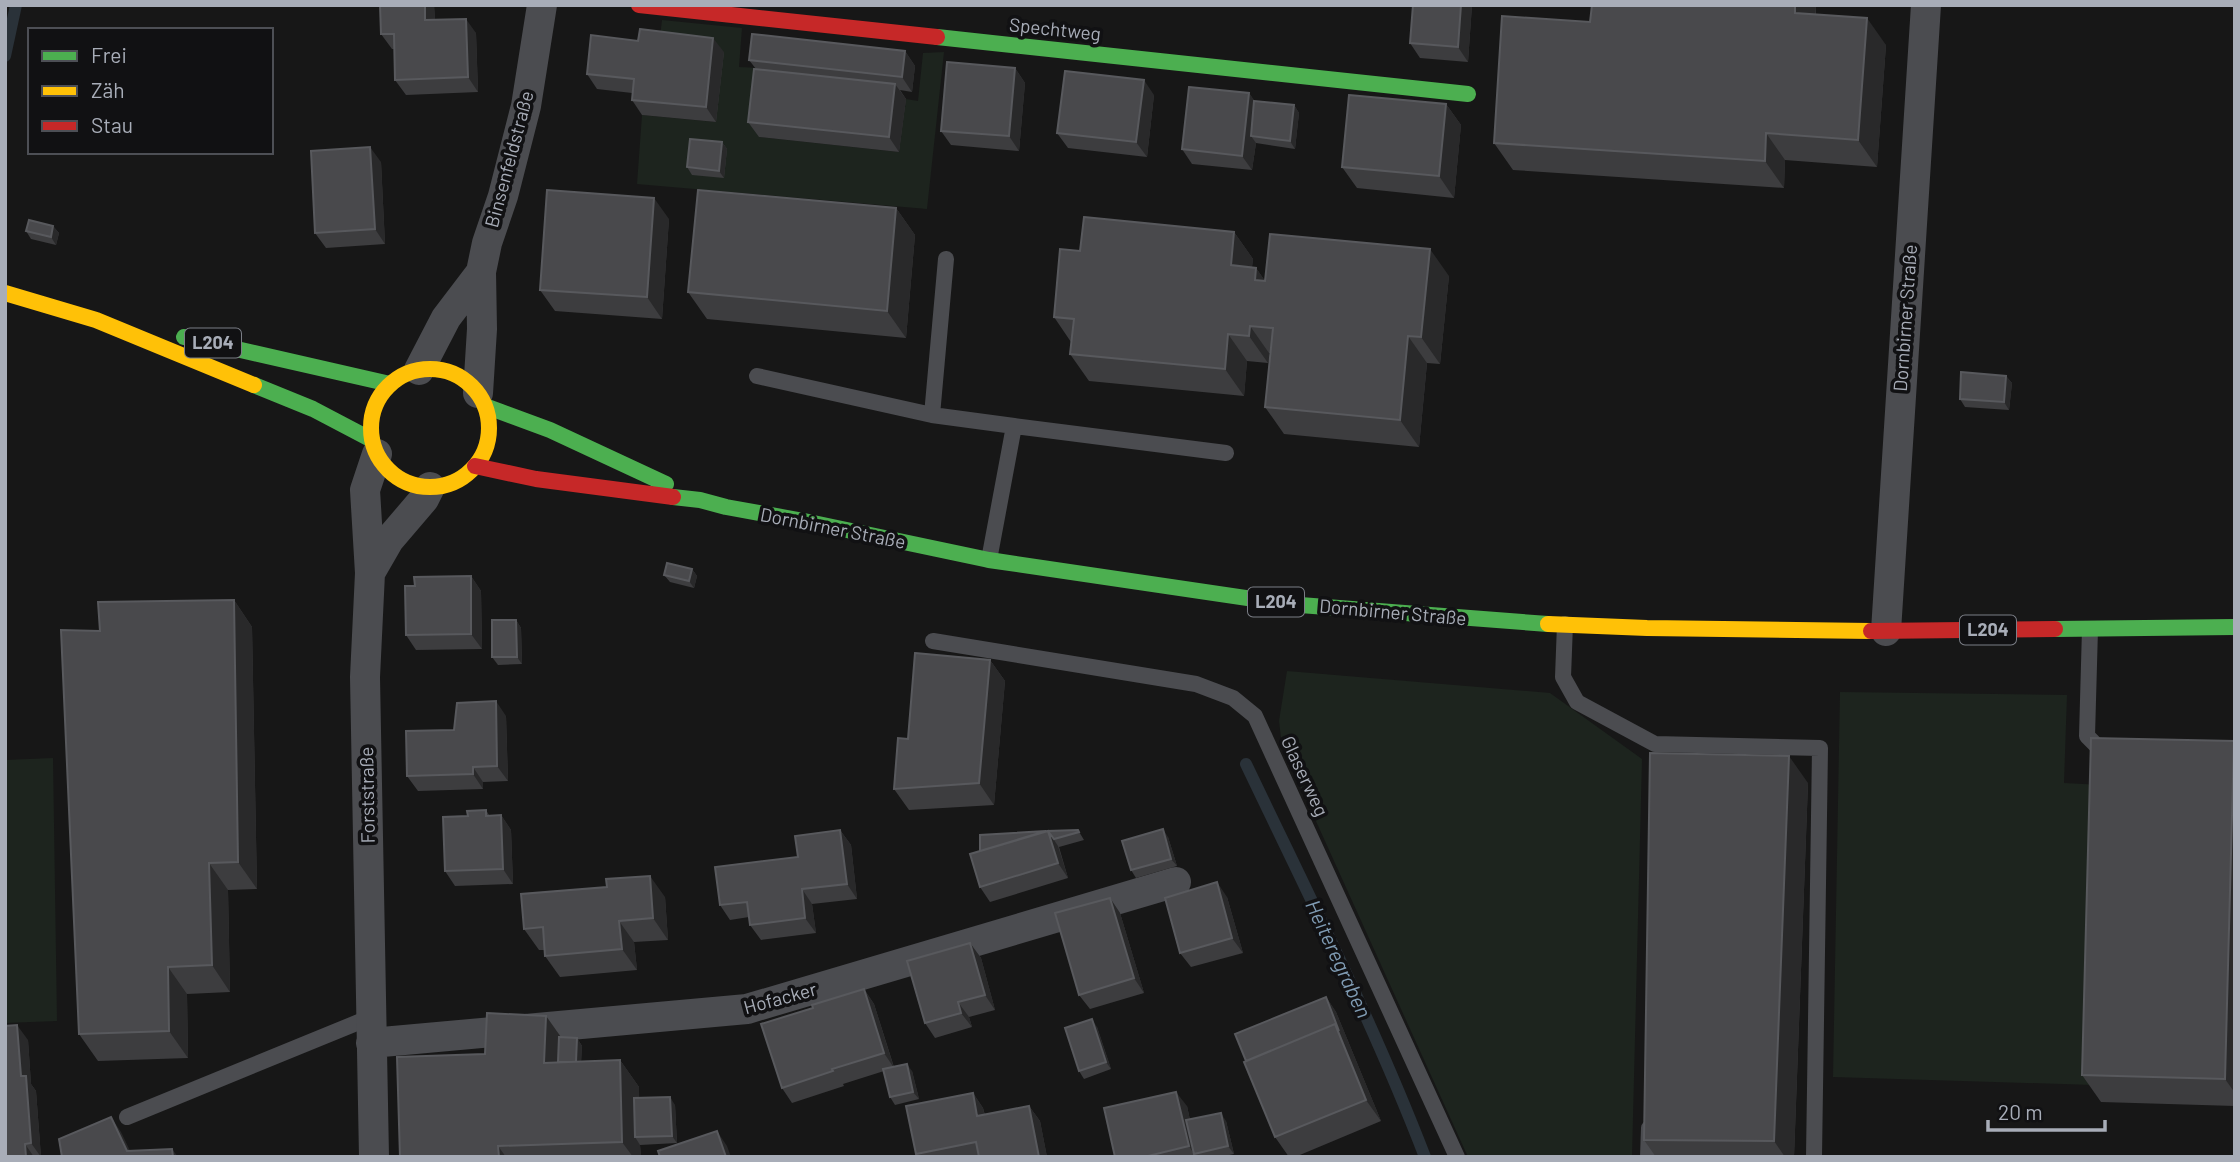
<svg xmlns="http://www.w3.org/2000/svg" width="2240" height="1162" viewBox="0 0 2240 1162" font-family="Barlow,sans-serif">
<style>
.green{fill:#1d241e}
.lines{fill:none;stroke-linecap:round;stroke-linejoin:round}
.stream{stroke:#2a3239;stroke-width:12}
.lane{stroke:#4b4c50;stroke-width:16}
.street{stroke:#4b4c50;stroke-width:30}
.fast{stroke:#4caf50;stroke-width:16}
.slow{stroke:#ffc107;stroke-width:16}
.jam{stroke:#c62828;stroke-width:16}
.wall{fill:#3d3d3f}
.shaded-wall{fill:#29292a}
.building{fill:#49494c;stroke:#58595d;stroke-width:2}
.labels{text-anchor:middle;stroke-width:7;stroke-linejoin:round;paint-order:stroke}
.shield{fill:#111113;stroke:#7b7e86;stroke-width:2}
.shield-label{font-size:18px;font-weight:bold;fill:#a8adb8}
.street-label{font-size:19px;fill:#a8adb8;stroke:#111113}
.water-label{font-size:21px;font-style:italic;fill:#7f9bb3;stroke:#111113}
</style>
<rect width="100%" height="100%" fill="#171717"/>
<path class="green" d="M 662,20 L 742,28 L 739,67 L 760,68 L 759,137 L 899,152 L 906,99 L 918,101 L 923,53 L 944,52 L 927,209 L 637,184 L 642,115 L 715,122 L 659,45 Z
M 1287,671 L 1550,693 L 1642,759 L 1632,1157 L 1468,1157 L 1282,746 L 1279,721 Z
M 1840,692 L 2067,695 L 2064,783 L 2102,785 L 2093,1085 L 1833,1077 Z
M 53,758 L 57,1021 L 5,1023 L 5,760 Z"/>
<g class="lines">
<path class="stream" d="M 5,56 L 16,5
M 1246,764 C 1308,894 1373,1022 1425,1157"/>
<path class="lane" d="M 946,259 L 932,415 L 1014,426
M 757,376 L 932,415
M 989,560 L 1014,426 L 1226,453
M 1565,624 L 1563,677 L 1577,702 L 1655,744 L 1820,748 L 1814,1157
M 2090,629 L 2087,736 L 2100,749 L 2106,749
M 933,641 L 1196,684 L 1233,698 L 1255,716 L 1457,1157
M 127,1117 L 371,1017
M 1648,1157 L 1649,1128"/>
<path class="street" d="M 419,370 L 446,318 L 481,272
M 478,393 L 482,329 L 481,272 L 487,243 L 503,196 L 526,106 L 542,5
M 370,573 L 389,540 L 424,499 L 430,487
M 1886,631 L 1926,5
M 371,1043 L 747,1009 L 1176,882
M 374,1157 L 365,677 L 370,573 L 365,490 L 377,454"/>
<path class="fast" d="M 937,37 L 1468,94
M 184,337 L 390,384
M 254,385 L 313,409 L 372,440
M 485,406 L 550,430 L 666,484
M 673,497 L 700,500 L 726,507 L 804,521 L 989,560 L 1287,604 L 1548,624
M 2055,629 L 2235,627"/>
<path class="slow" d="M 5,293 L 96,320 L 254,385
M371 428a59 59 0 1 1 118 0a59 59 0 1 1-118 0Z
M 1548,624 L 1647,628 L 1871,631"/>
<path class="jam" d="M 639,5 L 937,37
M 475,466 L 536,479 L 673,497
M 1871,631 L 2055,629"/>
</g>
<path class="wall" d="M 434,5 L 435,20 L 476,33 L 478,92 L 406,95 L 395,80 L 395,49 L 392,49 L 381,34 Z
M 1413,5 L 1472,5 L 1468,62 L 1420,58 L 1410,43 Z
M 1592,5 L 1816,5 L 1816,15 L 1886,45 L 1877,167 L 1785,160 L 1784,188 L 1513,170 L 1494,143 L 1590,22 Z
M 905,51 L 915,66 L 912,92 L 900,90 L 906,99 L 899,152 L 759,137 L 748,122 L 756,69 L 749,60 Z
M 724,52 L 716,122 L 642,115 L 632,100 L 632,93 L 597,89 L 587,74 Z
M 1015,68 L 1025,83 L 1019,151 L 951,145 L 941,131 Z
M 1249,93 L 1254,101 L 1294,105 L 1299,113 L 1295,149 L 1256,143 L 1252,170 L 1192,164 L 1182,149 Z
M 1154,95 L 1147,157 L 1068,148 L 1057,133 Z
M 1446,104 L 1461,125 L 1454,198 L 1357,188 L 1342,167 Z
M 722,142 L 727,149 L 724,178 L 692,175 L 687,167 Z
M 381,162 L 385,244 L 326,248 L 315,233 Z
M 896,208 L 915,235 L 906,338 L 707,319 L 688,292 Z
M 669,219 L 662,319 L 555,311 L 540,290 Z
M 53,226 L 59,233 L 56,245 L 31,239 L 26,231 Z
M 1234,232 L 1253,259 L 1252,267 L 1256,268 L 1265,281 L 1449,276 L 1440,364 L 1427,363 L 1419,447 L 1284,434 L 1265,407 L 1270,353 L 1269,353 L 1268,363 L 1247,361 L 1244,396 L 1089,381 L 1070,354 L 1071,342 L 1054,317 L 1080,251 Z
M 2006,376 L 2012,383 L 2009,410 L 1965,407 L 1960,399 Z
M 692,569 L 697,576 L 694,588 L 670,582 L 664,575 Z
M 471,576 L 481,591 L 482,649 L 416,650 L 406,635 L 415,586 Z
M 234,600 L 252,627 L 257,889 L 228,890 L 230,992 L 187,994 L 188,1058 L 98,1061 L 79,1034 Z
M 516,620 L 521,628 L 522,664 L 498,665 L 492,657 Z
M 990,660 L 1005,681 L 994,805 L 909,810 L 894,789 L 908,739 Z
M 506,716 L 508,781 L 483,782 L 483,789 L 418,791 L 407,776 L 454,730 Z
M 2235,743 L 2235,1106 L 2101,1102 L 2082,1075 Z
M 1808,783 L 1794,1157 L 1656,1157 L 1644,1140 Z
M 486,810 L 489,815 L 501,815 L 511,830 L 513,884 L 455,886 L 445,871 L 468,816 Z
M 840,830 L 851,845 L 857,899 L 812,904 L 816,933 L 761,940 L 750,925 L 749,917 L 730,920 L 720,905 Z
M 1078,830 L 1084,840 L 1059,847 L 1068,878 L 990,902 L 980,887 L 1048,831 Z
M 1168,837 L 1177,866 L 1136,878 L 1131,870 Z
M 665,897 L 668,940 L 634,942 L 637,970 L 560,977 L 545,956 L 545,950 L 539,950 L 524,929 Z
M 1227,897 L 1243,953 L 1191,967 L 1180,953 Z
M 1110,898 L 1120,913 L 1144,993 L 1090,1009 L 1079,995 Z
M 970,943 L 981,958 L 995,1010 L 969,1017 L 972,1027 L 935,1038 L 925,1023 Z
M 864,989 L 874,1004 L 894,1067 L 912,1071 L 919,1099 L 895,1105 L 890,1097 L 884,1071 L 843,1084 L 844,1086 L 792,1103 L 782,1088 L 813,1008 Z
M 1326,997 L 1336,1012 L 1381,1121 L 1295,1157 L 1289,1157 L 1275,1137 Z
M 546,1016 L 561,1037 L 577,1038 L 582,1046 L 581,1061 L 620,1060 L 639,1087 L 639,1098 L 675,1105 L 677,1143 L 640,1145 L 641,1157 L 400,1157 L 485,1054 Z
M 1097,1027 L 1111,1069 L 1084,1079 L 1079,1071 Z
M 28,1040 L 31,1084 L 36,1091 L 41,1157 L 5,1157 Z
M 973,1093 L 983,1108 L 985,1115 L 1029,1106 L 1040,1121 L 1047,1157 L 918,1157 L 916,1154 Z
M 1187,1106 L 1190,1120 L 1226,1121 L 1234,1154 L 1220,1157 L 1115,1157 Z"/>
<path class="shaded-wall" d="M 425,5 L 434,5 L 436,35 L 425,20 Z
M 1461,5 L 1472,5 L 1468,62 L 1458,47 Z
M 1795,5 L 1816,5 L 1814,40 L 1795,13 Z
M 1867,18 L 1886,45 L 1877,167 L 1858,140 Z
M 466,19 L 476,33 L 478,92 L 468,77 Z
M 713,38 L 724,52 L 716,122 L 706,107 Z
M 905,51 L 915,66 L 912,92 L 902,77 Z
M 1015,68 L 1025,83 L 1019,151 L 1009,136 Z
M 1144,80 L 1154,95 L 1147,157 L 1136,142 Z
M 895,84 L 906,99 L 899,152 L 889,137 Z
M 1249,93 L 1260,108 L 1251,136 L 1256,143 L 1252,170 L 1242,156 Z
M 1446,104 L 1461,125 L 1454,198 L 1439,176 Z
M 1294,105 L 1299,113 L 1295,149 L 1290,141 Z
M 1766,133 L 1785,160 L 1784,188 L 1765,161 Z
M 722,142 L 727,149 L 724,178 L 719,171 Z
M 370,147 L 381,162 L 385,244 L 375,229 Z
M 654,198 L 669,219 L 662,319 L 647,297 Z
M 896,208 L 915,235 L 906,338 L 887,311 Z
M 53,226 L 59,233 L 56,245 L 51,237 Z
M 1234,232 L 1253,259 L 1249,292 L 1231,265 Z
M 1430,249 L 1449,276 L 1440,364 L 1421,337 Z
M 1256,268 L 1275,295 L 1255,280 Z
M 1250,326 L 1269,353 L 1268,363 L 1249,336 Z
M 1228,334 L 1247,361 L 1244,396 L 1225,369 Z
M 1408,336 L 1427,363 L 1419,447 L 1400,420 Z
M 2006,376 L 2012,383 L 2009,410 L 2004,402 Z
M 692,569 L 697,576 L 694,588 L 689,581 Z
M 471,576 L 481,591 L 482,649 L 471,634 Z
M 234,600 L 252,627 L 257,889 L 238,862 Z
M 516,620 L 521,628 L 522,664 L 517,657 Z
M 990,660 L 1005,681 L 994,805 L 979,783 Z
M 496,701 L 506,716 L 508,781 L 497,766 Z
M 2234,741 L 2235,743 L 2235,1093 L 2225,1079 Z
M 1789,756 L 1808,783 L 1794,1157 L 1785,1157 L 1774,1141 Z
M 473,767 L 483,782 L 483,789 L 473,774 Z
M 501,815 L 511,830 L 513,884 L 503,869 Z
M 1163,829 L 1168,837 L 1177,866 L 1171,859 Z
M 840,830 L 851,845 L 857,899 L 847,884 Z
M 1048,831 L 1058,846 L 1068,878 L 1058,863 Z
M 209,863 L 228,890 L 230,992 L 212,965 Z
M 650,876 L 665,897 L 668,940 L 653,918 Z
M 1217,882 L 1227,897 L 1243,953 L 1232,938 Z
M 802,889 L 812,904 L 816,933 L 805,918 Z
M 1110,898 L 1120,913 L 1144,993 L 1134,978 Z
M 619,921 L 634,942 L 637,970 L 622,949 Z
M 970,943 L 981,958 L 995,1010 L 985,995 Z
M 168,967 L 187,994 L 188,1058 L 169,1031 Z
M 864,989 L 874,1004 L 894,1068 L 884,1053 Z
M 1326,997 L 1336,1012 L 1381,1121 L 1366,1100 L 1335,1024 Z
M 958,1002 L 969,1017 L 972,1027 L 961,1013 Z
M 546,1016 L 565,1043 L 563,1082 L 544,1063 Z
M 1092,1019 L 1097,1027 L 1111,1069 L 1106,1062 Z
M 17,1025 L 28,1040 L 31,1084 L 36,1091 L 41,1157 L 31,1143 L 21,1076 Z
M 577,1038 L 582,1046 L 580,1089 L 575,1082 Z
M 620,1060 L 639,1087 L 640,1137 L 635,1137 L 640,1145 L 641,1157 L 633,1157 L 622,1142 Z
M 907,1064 L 912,1071 L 919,1099 L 913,1092 Z
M 1176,1092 L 1187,1106 L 1197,1153 L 1194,1154 L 1189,1146 Z
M 973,1093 L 983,1108 L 988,1131 L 977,1116 Z
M 670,1097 L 675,1105 L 677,1143 L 672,1136 Z
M 1029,1106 L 1040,1121 L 1047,1157 L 1039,1157 Z
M 1221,1113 L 1226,1121 L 1234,1154 L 1228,1146 Z
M 111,1117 L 121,1132 L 133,1157 L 127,1151 Z
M 717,1131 L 727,1146 L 731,1157 L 726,1157 Z
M 25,1144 L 34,1157 L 26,1157 Z
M 498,1146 L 506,1157 L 499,1157 Z
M 172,1149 L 178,1157 L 173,1157 Z"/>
<path class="building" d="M 380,5 L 425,5 L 425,20 L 466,19 L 468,77 L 395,80 L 394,34 L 381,34 Z
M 1413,5 L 1461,5 L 1458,47 L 1410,43 Z
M 1592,5 L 1795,5 L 1795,13 L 1867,18 L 1858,140 L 1766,133 L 1765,161 L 1494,143 L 1502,16 L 1590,22 Z
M 640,29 L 713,38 L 706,107 L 632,100 L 634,79 L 587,74 L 591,35 L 638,41 Z
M 752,34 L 905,51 L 902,77 L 749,60 Z
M 947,62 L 1015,68 L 1009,136 L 941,131 Z
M 754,69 L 895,84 L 889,137 L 748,122 Z
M 1065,71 L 1144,80 L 1136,142 L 1057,133 Z
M 1189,87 L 1249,93 L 1242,156 L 1182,149 Z
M 1349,95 L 1446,104 L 1439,176 L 1342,167 Z
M 1254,101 L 1294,105 L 1290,141 L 1251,136 Z
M 690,139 L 722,142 L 719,171 L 687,167 Z
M 370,147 L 375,229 L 315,233 L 311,151 Z
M 547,190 L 654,198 L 647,297 L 540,290 Z
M 698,190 L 896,208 L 887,311 L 688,292 Z
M 1084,217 L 1234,232 L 1231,265 L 1256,268 L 1255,280 L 1265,281 L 1270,234 L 1430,249 L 1421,337 L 1408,336 L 1400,420 L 1265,407 L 1273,328 L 1250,326 L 1249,336 L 1228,334 L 1225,369 L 1070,354 L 1074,319 L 1054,317 L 1060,249 L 1080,251 Z
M 29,220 L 53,226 L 51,237 L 26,231 Z
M 1961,372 L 2006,376 L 2004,402 L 1960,399 Z
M 667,563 L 692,569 L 689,581 L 664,575 Z
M 471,576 L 471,634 L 406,635 L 405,586 L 415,586 L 414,577 Z
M 234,600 L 238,862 L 209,863 L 212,965 L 168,967 L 169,1031 L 79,1034 L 61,630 L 100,631 L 98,602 Z
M 492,620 L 516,620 L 517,657 L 492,657 Z
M 915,653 L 990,660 L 979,783 L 894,789 L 898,738 L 908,739 Z
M 496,701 L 497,766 L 473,767 L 473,774 L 407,776 L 406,731 L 454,730 L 457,703 Z
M 2091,738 L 2234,741 L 2225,1079 L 2082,1075 Z
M 1650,753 L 1789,756 L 1774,1141 L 1644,1140 Z
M 486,810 L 486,816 L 501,815 L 503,869 L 445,871 L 443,817 L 468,816 L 467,811 Z
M 1163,829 L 1171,859 L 1131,870 L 1122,841 Z
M 840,830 L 847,884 L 802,889 L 805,918 L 750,925 L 747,902 L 720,905 L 715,867 L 798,857 L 795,836 Z
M 1078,830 L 1079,832 L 1054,839 L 1048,831 Z
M 1046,831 L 980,851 L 980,835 Z
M 1048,831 L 1058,863 L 980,887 L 970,854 Z
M 650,876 L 653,918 L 619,921 L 622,949 L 545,956 L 543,927 L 524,929 L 521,894 L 607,887 L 606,879 Z
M 1217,882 L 1232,938 L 1180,953 L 1165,898 Z
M 1110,898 L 1134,978 L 1079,995 L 1055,913 Z
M 970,943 L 985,995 L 958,1002 L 961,1013 L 925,1023 L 907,961 Z
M 864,989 L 884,1053 L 832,1069 L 833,1071 L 782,1088 L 761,1024 L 813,1008 L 812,1005 Z
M 1326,997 L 1339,1031 L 1335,1024 L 1246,1061 L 1235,1034 Z
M 487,1013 L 546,1016 L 544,1063 L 620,1060 L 622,1142 L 498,1146 L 499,1157 L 400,1157 L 397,1057 L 485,1054 Z
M 1092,1019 L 1106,1062 L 1079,1071 L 1065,1028 Z
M 1335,1024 L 1366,1100 L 1275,1137 L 1244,1062 Z
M 17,1025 L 21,1076 L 26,1076 L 31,1143 L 25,1144 L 26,1157 L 5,1157 L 5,1026 Z
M 559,1037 L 577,1038 L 576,1062 L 558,1062 Z
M 907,1064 L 913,1092 L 890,1097 L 883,1069 Z
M 1176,1092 L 1189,1146 L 1144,1157 L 1115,1157 L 1104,1108 Z
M 973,1093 L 977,1116 L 1029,1106 L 1039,1157 L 979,1157 L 976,1142 L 916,1154 L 906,1106 Z
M 670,1097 L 672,1136 L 635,1137 L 634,1098 Z
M 1221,1113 L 1228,1146 L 1194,1154 L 1186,1120 Z
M 111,1117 L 127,1151 L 172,1149 L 173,1157 L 62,1157 L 59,1139 Z
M 717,1131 L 726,1157 L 660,1157 L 658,1151 Z"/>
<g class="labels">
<g class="shield">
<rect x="185" y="328.5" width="56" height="29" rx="5"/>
<rect x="1248" y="587.5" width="56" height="29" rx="5"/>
<rect x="1960" y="615.5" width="56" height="29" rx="5"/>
</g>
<g class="shield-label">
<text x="213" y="349">L204</text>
<text x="1276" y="608">L204</text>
<text x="1988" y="636">L204</text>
</g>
<g class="street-label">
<text transform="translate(1055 29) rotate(6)" y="7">Spechtweg</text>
<text transform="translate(509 159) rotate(-75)" y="7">Binsenfeldstraße</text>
<text transform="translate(1905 318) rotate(-86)" y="7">Dornbirner Straße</text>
<text transform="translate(833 528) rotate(11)" y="7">Dornbirner Straße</text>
<text transform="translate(1393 612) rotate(5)" y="7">Dornbirner Straße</text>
<text transform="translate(1305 776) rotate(65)" y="7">Glaserweg</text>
<text transform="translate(367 795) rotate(-91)" y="7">Forststraße</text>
<text transform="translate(780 998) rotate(-15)" y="7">Hofacker</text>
</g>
<g class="water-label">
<text transform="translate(1338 959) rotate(65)" y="7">Heiteregraben</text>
</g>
</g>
<rect width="2240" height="1162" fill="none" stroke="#a8adb8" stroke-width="14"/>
<rect x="28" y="28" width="245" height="126" fill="#111113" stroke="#4d4f55" stroke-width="2"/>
<rect x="42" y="51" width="35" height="10" fill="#4caf50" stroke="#4d4f55" stroke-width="2"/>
<text x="91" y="63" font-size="21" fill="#a8adb8">Frei</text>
<rect x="42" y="86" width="35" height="10" fill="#ffc107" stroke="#4d4f55" stroke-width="2"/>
<text x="91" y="98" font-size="21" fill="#a8adb8">Zäh</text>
<rect x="42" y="121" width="35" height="10" fill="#c62828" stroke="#4d4f55" stroke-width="2"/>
<text x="91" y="133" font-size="21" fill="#a8adb8">Stau</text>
<path d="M1988 1120v10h117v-10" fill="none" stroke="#a8adb8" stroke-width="3.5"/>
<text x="1998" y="1120" font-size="21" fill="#a8adb8" stroke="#111113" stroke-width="5" paint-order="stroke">20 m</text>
</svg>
